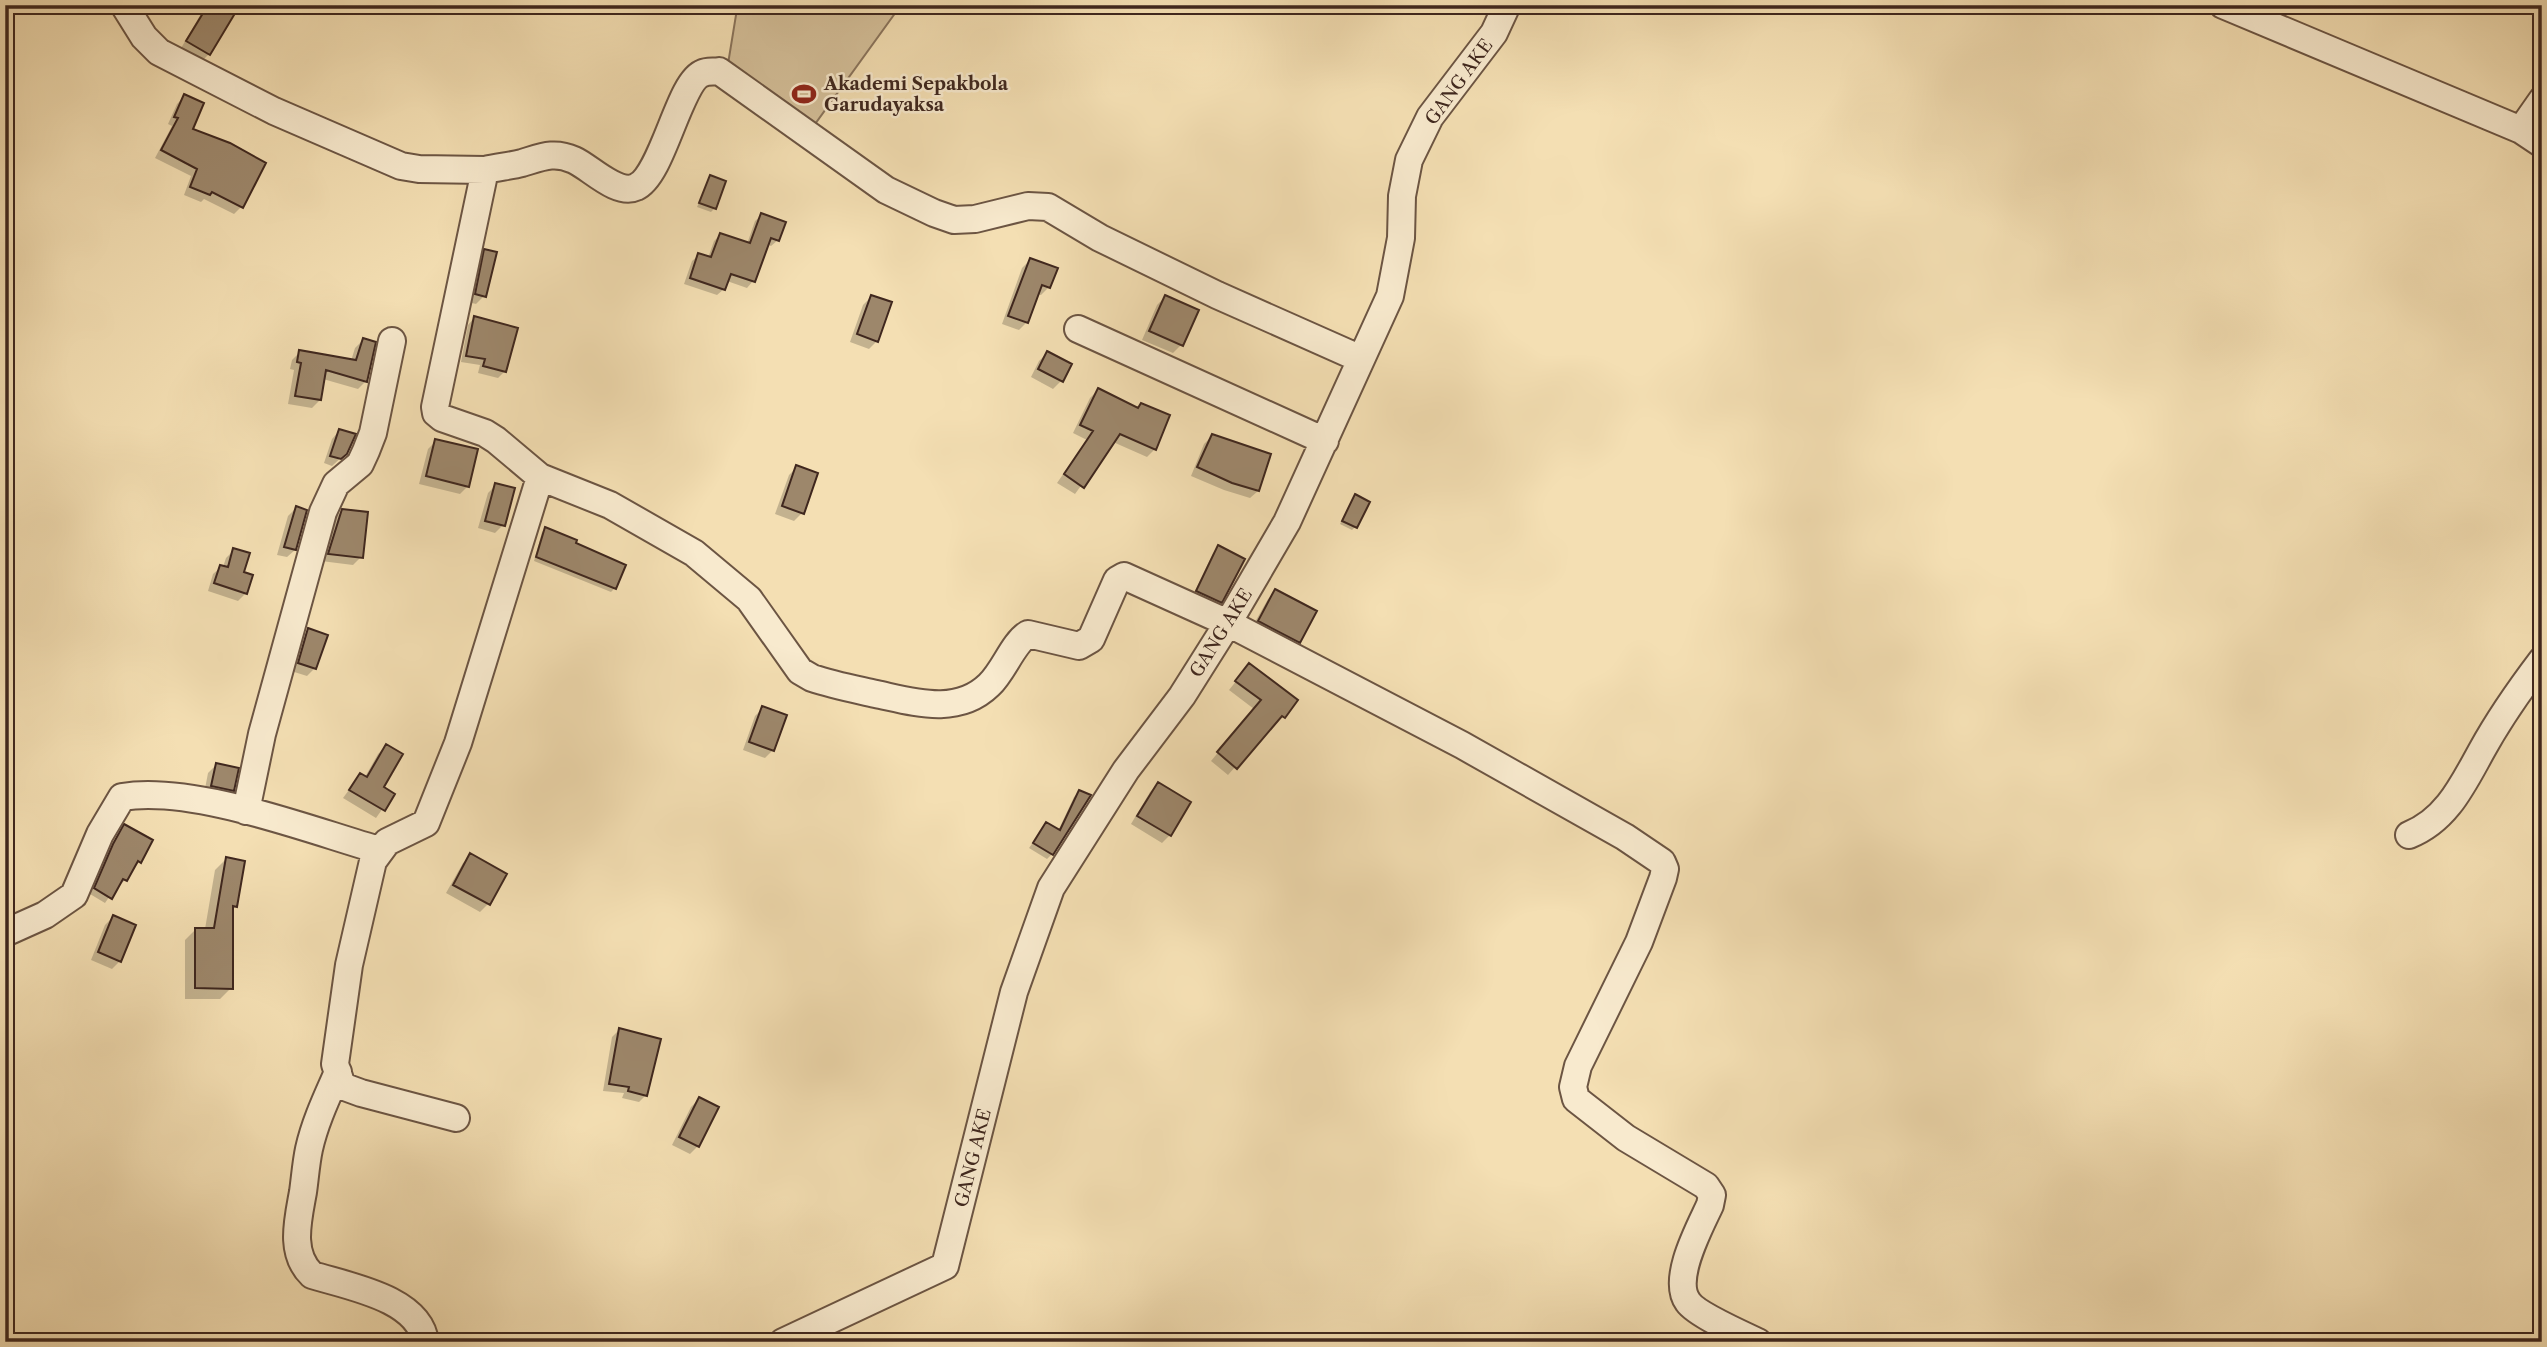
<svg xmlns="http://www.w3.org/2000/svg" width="2547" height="1347" viewBox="0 0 2547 1347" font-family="'Libre Caslon Text',serif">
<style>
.green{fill:#d5c09a;stroke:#8a745c;stroke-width:2}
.shadow{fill:#0003}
.building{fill:#9d876b;stroke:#3f271e;stroke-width:2}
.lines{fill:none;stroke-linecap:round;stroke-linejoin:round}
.minor-casing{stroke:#6c5543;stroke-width:30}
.minor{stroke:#f8eace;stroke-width:26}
.labels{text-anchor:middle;stroke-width:5;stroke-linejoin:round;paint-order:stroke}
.street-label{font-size:18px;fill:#3f271e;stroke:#f8eace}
.poi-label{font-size:18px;font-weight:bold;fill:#3f271e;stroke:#f8eace;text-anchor:start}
</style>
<rect width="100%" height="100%" fill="#f4dfb3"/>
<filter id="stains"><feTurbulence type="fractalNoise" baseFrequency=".00286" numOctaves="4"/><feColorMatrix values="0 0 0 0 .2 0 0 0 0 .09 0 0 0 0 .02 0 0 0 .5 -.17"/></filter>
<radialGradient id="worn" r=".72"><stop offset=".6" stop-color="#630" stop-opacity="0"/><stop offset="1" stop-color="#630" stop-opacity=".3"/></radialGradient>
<path class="green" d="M 726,5 L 901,5 L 815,124 L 728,64 L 737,9 Z"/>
<path class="shadow" d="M 206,5 L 230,5 L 236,9 L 209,54 L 201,62 L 180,50 Z
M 185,96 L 190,130 L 241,207 L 234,214 L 204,199 L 201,202 L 184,195 L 191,176 L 155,158 L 172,126 L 168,124 L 177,104 Z
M 710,177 L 715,208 L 711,212 L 697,207 Z
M 762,215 L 778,240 L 771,246 L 767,244 L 753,281 L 747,288 L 727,281 L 724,289 L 717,295 L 684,284 L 692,261 L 699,255 L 708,258 L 714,241 L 720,235 L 747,244 L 755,221 Z
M 485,251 L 484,296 L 476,304 L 468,302 L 477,259 Z
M 1030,260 L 1049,287 L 1041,295 L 1037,294 L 1027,322 L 1019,330 L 1002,324 L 1022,268 Z
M 871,297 L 877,341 L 869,349 L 850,342 L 863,305 Z
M 1165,297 L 1196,311 L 1181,345 L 1173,353 L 1142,340 L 1157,305 Z
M 474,318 L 505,371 L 498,378 L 478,373 L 480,365 L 461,362 L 468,325 Z
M 363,340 L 366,381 L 358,389 L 323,379 L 320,400 L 312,408 L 288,404 L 294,370 L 290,369 L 292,360 L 300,352 L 351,361 L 355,348 Z
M 1047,353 L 1061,381 L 1053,389 L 1031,377 L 1039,361 Z
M 1098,390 L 1155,449 L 1147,457 L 1113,442 L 1075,494 L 1057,483 L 1087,440 L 1073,433 L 1090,398 Z
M 339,431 L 346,453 L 332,466 L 324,463 L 332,439 Z
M 1212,436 L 1258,491 L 1250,498 L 1224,490 L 1191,476 L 1204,444 Z
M 436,441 L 468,486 L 460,494 L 419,484 L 428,449 Z
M 797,467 L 802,513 L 794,521 L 775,514 L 789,475 Z
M 496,485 L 503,525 L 495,533 L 478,528 L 488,493 Z
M 1355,496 L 1355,527 L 1352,530 L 1340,524 Z
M 296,508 L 295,550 L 287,557 L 277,555 L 288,516 Z
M 342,511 L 361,557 L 353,565 L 321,561 L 334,519 Z
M 545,529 L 574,543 L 615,588 L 611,592 L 534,561 L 542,532 Z
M 1219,548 L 1220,602 L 1215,607 L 1192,597 L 1213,553 Z
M 234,550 L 242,573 L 246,593 L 238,601 L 208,591 L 213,574 L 221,567 L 223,567 L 226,558 Z
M 1276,591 L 1298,642 L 1290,649 L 1251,629 L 1268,599 Z
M 308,630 L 315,668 L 307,676 L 291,671 L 300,638 Z
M 1249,665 L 1283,717 L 1274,723 L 1228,775 L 1211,761 L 1254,709 L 1229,690 Z
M 763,708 L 773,750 L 765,758 L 743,750 L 755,716 Z
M 386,746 L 382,788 L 393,794 L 376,818 L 343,798 L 360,775 L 365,777 L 378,754 Z
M 216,765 L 232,790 L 224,798 L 204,794 L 208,773 Z
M 1158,784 L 1170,835 L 1162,843 L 1131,824 L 1150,792 Z
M 1079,792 L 1052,854 L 1047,859 L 1029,848 L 1046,824 L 1058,831 L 1074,797 Z
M 124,826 L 139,862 L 125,880 L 120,885 L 118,884 L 105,903 L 90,894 L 108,851 Z
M 471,856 L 505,875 L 488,904 L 480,912 L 446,893 L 463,863 Z
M 226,859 L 236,906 L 232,910 L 231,988 L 220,999 L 185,999 L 185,940 L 196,929 L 205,929 L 215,870 Z
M 113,917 L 120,961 L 112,969 L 91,960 L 105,925 Z
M 619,1030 L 646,1095 L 639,1102 L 622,1098 L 624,1093 L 603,1091 L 612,1037 Z
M 699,1099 L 698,1146 L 690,1154 L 672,1145 L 691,1107 Z"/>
<path class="building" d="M 208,5 L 240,5 L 210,55 L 186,41 Z
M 184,94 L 204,103 L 193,129 L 230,143 L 266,163 L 243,208 L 212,192 L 210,195 L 190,187 L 197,169 L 161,150 L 178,118 L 174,117 Z
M 710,175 L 726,181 L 716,209 L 699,203 Z
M 761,213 L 786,222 L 779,241 L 771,238 L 755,282 L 731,274 L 725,290 L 690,278 L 698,253 L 711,257 L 720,233 L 750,243 Z
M 484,249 L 497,252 L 486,297 L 475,294 Z
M 1030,258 L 1058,268 L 1050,288 L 1042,285 L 1028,323 L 1008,316 Z
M 871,295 L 892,302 L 878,342 L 857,334 Z
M 1165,295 L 1199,310 L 1183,346 L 1149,331 Z
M 474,316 L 518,328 L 506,372 L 483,366 L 485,359 L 466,356 Z
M 363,338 L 376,342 L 367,382 L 326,370 L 321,400 L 295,396 L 301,363 L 297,362 L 299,350 L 356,360 Z
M 1047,351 L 1072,364 L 1063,382 L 1038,369 Z
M 1098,388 L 1138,408 L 1141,403 L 1170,415 L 1156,450 L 1120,434 L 1084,488 L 1064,474 L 1093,431 L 1080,425 Z
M 339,429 L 356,434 L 347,454 L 341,459 L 330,456 Z
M 1212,434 L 1271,454 L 1259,491 L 1232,483 L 1197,467 Z
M 435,439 L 478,449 L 469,487 L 426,476 Z
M 796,465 L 818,473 L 804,514 L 782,506 Z
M 495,483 L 515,488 L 505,526 L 485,521 Z
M 1355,494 L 1370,502 L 1357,528 L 1342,521 Z
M 296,506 L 307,510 L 296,550 L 284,547 Z
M 342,509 L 368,512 L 363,558 L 328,554 Z
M 545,527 L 577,540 L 576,543 L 626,565 L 616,589 L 536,557 Z
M 1218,545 L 1245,559 L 1222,603 L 1196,591 Z
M 233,548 L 250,553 L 244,572 L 253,575 L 247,594 L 214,583 L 220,565 L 228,567 Z
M 1275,589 L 1317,611 L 1300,643 L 1258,621 Z
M 308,628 L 328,635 L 316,669 L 298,663 Z
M 1249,663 L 1298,700 L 1285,718 L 1282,716 L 1237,769 L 1217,752 L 1261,700 L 1235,681 Z
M 762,706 L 787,715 L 774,751 L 749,742 Z
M 386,744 L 403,754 L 384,787 L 395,794 L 385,811 L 349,790 L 360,773 L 367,777 Z
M 216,763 L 239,768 L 234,791 L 211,786 Z
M 1158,782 L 1191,802 L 1171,836 L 1137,816 Z
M 1079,790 L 1091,795 L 1053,855 L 1033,843 L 1046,822 L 1060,830 Z
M 124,824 L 153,840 L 141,863 L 138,861 L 127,881 L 123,879 L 112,899 L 94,888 L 113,844 Z
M 470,853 L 507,874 L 490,905 L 453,885 Z
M 226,857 L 245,861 L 237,907 L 233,906 L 233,989 L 195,988 L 195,928 L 214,928 Z
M 113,915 L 136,925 L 121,962 L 98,952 Z
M 619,1028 L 661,1039 L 647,1096 L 628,1091 L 629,1087 L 609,1084 Z
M 699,1097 L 719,1107 L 699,1147 L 679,1137 Z"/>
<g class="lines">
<g class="minor-casing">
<path id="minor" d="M 124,5 L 144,37 L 159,52 L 274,111 L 401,166 L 419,169 L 485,170 L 435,407 L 436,413 L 442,418 L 485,433 L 496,440 L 540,477 L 610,505 L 694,553 L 749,599 L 800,671 L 812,678 C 833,685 854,689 876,694 C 914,702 957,716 989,685 C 1004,671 1013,643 1028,634 L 1079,646 L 1091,639 L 1117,580 L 1124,576 L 1228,623 L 1462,745 L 1625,837 L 1662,862 L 1665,869 L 1663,878 L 1639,942 L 1578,1066 L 1573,1087 L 1576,1099 L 1626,1138 L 1706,1186 L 1712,1195 L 1710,1205 C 1700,1227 1671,1279 1688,1302 C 1696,1314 1743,1335 1758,1342
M 2223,5 L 2521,130
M 2542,100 L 2521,130 L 2542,144
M 485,170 C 497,167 511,166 522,163 C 542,157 554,151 574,160 C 590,167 617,196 636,187 C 663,175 679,81 703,73 C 707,71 715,72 719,71 L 886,190 L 934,213 L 954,220 L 975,219 L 1028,206 L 1048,207 L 1100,238 L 1217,295 L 1361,359
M 1078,329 L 1325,441
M 246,811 L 262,734 L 323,512 L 336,484 L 360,464 L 366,451 L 373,433 L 392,341
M 2409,835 C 2447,820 2463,784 2482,750 C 2499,719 2520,689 2542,660
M 5,933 L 45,915 L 74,895 L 100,834 L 122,797 C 194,785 309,830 379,850
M 338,1072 C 327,1097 315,1122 309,1149 C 306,1163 305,1178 303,1192 C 298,1220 289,1253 312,1275 C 347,1286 420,1298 425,1342
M 456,1118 L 361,1093 L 342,1086 L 335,1064 L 349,965 L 373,861 L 387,842 L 426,823 L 458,743 L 540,477
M 783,1342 L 945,1266 L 1014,992 L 1051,888 L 1126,770 L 1182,696 L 1228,623 L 1287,522 L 1390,296 L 1401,238 L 1402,196 L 1409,160 L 1430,117 L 1494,33 L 1507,5"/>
</g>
<use href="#minor" class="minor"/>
</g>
<defs>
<g id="stadium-bare" transform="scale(1.89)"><path d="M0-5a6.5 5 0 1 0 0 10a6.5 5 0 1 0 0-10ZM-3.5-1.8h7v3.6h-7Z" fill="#8f2418" stroke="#f8eace" stroke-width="2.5" paint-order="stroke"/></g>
</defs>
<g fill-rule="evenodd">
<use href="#stadium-bare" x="804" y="94"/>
</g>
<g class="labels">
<g class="street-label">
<text transform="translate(1459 82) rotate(-54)" y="6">GANG AKE</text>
<text transform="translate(1221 633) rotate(-58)" y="6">GANG AKE</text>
<text transform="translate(973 1158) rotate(-76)" y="6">GANG AKE</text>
</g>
<g class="poi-label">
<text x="824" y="90">Akademi Sepakbola<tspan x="824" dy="21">Garudayaksa</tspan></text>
</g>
</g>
<rect width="2547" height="1347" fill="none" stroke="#f4dfb3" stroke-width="28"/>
<rect x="7" y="7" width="2533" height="1333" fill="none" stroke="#3f271e" stroke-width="3.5"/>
<rect x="14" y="14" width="2519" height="1319" fill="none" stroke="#3f271e" stroke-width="2"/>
<rect width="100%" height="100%" filter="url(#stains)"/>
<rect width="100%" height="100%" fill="url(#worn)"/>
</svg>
